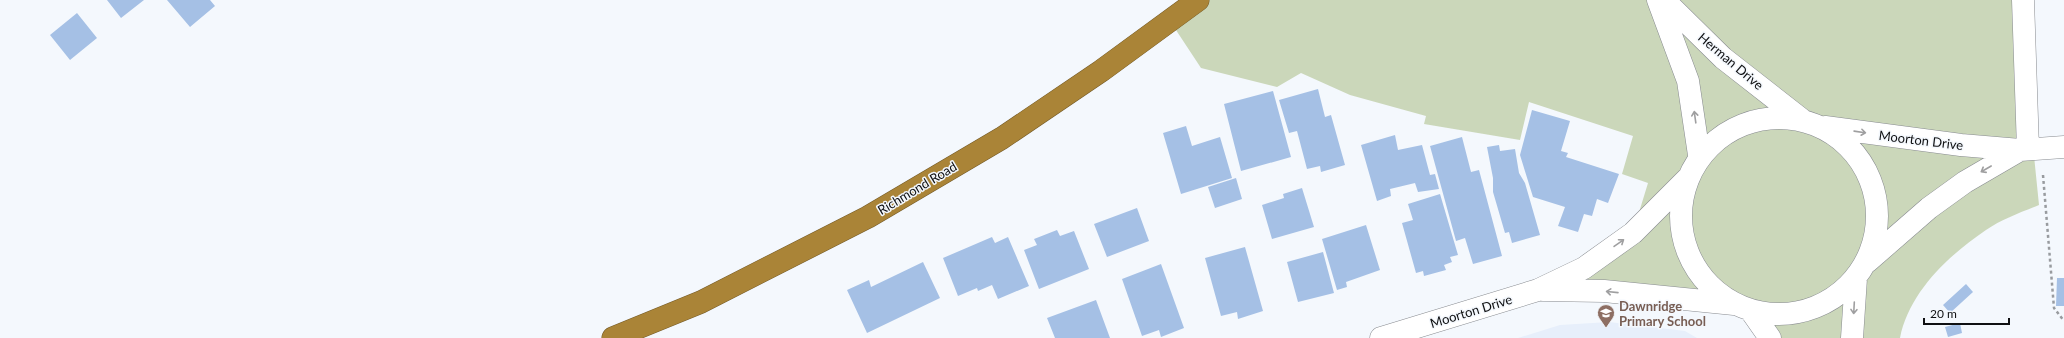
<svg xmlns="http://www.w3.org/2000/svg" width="2064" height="338" viewBox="0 0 2064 338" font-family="Lato,sans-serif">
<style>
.built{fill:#e7effb}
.green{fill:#cbd7ba}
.building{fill:#a5c0e5}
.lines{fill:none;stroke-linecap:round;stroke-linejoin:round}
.minor-casing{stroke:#888b90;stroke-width:23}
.highway-casing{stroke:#745b2a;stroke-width:23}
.path{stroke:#989b9f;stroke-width:2.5;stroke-dasharray:3 3;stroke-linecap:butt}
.minor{stroke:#fff;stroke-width:22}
.highway{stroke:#aa8437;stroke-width:22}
.oneway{stroke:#9f9fa0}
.labels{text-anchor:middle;stroke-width:3;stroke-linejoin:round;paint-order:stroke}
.street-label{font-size:13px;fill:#0f1012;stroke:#f4f8fd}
.education-label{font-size:13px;font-weight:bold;fill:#785e54;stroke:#f4f8fd;text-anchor:start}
</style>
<rect width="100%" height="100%" fill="#f4f8fd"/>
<path class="built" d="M 1609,322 L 1685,331 L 1697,338 L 1518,338 L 1560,325 Z"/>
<path class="green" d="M 1203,0 L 2029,0 L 2033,146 L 2039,205 C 2022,212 2002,219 1986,230 C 1949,255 1909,292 1900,338 L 1768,338 L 1749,313 L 1537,291 L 1633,232 L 1648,183 L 1622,174 L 1633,136 L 1529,102 L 1520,140 L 1424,124 L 1426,116 L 1350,95 L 1301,73 L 1277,87 L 1201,68 L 1172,24 Z"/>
<path class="building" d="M 107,0 L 144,0 L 121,18 Z
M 167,0 L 210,0 L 215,6 L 190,27 Z
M 77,13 L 97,38 L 70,60 L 50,35 Z
M 1318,89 L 1325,117 L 1331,115 L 1345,165 L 1321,172 L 1320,166 L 1307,169 L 1297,131 L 1289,133 L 1279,100 Z
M 1273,91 L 1291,157 L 1241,171 L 1224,104 Z
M 1532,110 L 1570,121 L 1561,151 L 1568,153 L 1566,157 L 1619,174 L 1608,203 L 1597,199 L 1592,216 L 1584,214 L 1578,232 L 1558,226 L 1565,207 L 1533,197 L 1520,155 Z
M 1186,126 L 1192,146 L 1220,137 L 1232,178 L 1181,194 L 1163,133 Z
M 1395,135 L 1398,150 L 1422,145 L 1430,175 L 1435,174 L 1439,189 L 1418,192 L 1415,183 L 1390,189 L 1391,196 L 1377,201 L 1361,145 Z
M 1462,137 L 1471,172 L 1479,170 L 1502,256 L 1473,264 L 1465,238 L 1456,241 L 1430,146 Z
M 1499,145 L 1500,151 L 1515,149 L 1519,173 L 1525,183 L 1540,235 L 1512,243 L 1509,232 L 1505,233 L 1493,192 L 1493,178 L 1487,147 Z
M 1236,178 L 1242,199 L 1215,208 L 1208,187 Z
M 1302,188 L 1314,227 L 1272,239 L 1262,205 L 1284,198 L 1283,194 Z
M 1440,194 L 1458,255 L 1450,257 L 1452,262 L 1444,265 L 1446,270 L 1424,276 L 1423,271 L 1416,273 L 1402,223 L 1413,220 L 1408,204 Z
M 1137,208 L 1149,241 L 1107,257 L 1094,224 Z
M 1366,225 L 1380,270 L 1346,282 L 1347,287 L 1337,290 L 1322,239 Z
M 1057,230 L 1060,236 L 1074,231 L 1089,269 L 1039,289 L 1024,250 L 1037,245 L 1034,239 Z
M 992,237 L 995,243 L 1008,237 L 1029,286 L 998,299 L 992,285 L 978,291 L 977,288 L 958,296 L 943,258 Z
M 1245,247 L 1263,311 L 1238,319 L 1237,312 L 1221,316 L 1205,258 Z
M 1323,252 L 1334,293 L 1298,302 L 1287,262 Z
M 923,262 L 940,298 L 867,333 L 847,290 L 869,280 L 871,287 Z
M 1161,264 L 1184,328 L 1161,337 L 1159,330 L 1142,336 L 1122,279 Z
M 2057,278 L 2064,278 L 2064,306 L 2056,306 Z
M 1966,284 L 1973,292 L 1950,313 L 1943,305 Z
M 1096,300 L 1110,338 L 1055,338 L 1047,318 Z
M 1960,323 L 1962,333 L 1948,337 L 1945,327 Z"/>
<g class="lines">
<g class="minor-casing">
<path id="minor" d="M 1658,0 L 1688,81 L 1699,155
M 1664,0 L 1723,58 L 1801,119
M 2023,0 L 2028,149
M1681 216a98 98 0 1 1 196 0a98 98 0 1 1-196 0Z
M 1825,127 L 1961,145 L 2020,150 L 2064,147
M 1867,262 L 1929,208 L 1965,182 L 2020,150
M 1543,290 L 1604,291 L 1734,304
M 1751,311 L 1770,338
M 1381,338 L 1538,290 L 1584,268 L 1633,233 L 1687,179
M 1852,338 L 1856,278"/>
</g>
<g class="highway-casing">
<path id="highway" d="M 613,338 L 701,302 L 868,217 L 1002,138 L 1101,71 L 1198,0"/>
</g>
<path class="path" d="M 2043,175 L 2054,308 L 2064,321"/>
<use href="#minor" class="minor"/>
<use href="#highway" class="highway"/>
</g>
<defs><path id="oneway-shaft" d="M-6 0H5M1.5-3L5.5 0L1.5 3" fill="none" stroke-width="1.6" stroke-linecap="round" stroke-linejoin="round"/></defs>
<g class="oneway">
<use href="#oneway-shaft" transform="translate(1695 117) rotate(-98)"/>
<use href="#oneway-shaft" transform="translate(1860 132) rotate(8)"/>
<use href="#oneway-shaft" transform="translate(1986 169) rotate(150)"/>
<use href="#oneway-shaft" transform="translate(1619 243) rotate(-35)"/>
<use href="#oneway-shaft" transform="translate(1612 292) rotate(-174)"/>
<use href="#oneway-shaft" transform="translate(1854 308) rotate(93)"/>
</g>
<defs>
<g id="school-pin" transform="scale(0.9)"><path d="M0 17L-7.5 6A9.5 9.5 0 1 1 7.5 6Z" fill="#8d6e63" stroke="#f4f8fd"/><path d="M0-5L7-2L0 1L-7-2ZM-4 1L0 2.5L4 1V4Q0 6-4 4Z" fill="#fff"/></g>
</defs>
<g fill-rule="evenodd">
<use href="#school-pin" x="1606" y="313"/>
</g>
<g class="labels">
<g class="street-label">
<text transform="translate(1731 61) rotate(40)" y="5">Herman Drive</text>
<text transform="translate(1921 140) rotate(7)" y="5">Moorton Drive</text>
<text transform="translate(917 188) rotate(-31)" y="5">Richmond Road</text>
<text transform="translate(1471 311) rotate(-17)" y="5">Moorton Drive</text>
</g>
<g class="education-label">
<text x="1619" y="311">Dawnridge<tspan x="1619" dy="15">Primary School</tspan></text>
</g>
</g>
<path d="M1924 318v6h85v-6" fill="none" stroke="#0f1012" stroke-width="2"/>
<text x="1930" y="318" font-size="12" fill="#0f1012" stroke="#f4f8fd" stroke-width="3" paint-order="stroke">20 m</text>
</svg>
